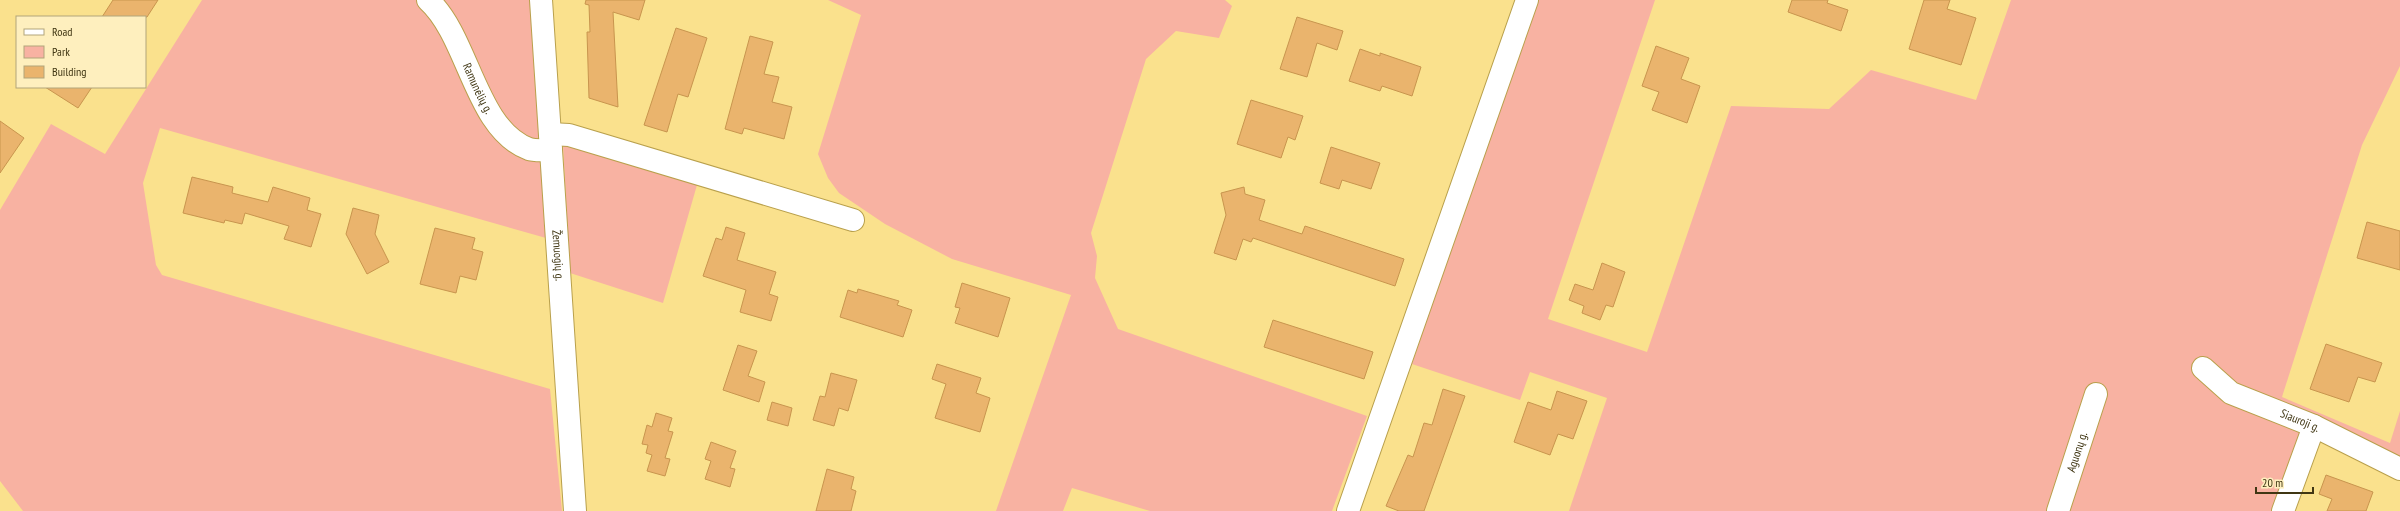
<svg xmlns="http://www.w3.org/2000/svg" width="2400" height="511" viewBox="0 0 2400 511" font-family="'PT Sans Narrow',sans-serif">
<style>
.green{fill:#f8b2a2}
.building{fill:#eab46d;stroke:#c8954e}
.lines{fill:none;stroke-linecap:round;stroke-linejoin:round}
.minor-casing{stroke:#b9a04c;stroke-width:24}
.minor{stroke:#fff;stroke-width:22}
.labels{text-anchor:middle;stroke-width:4;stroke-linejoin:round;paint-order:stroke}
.street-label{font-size:12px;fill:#403613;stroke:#feefbe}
</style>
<rect width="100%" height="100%" fill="#fae18d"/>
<path class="green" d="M 202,0 L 530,0 L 546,238 L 160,128 L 143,183 L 156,265 L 162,275 L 550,389 L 562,511 L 23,511 L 0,481 L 0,210 L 51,124 L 105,154 Z
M 828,0 L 1225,0 L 1232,6 L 1219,38 L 1176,31 L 1146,59 L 1091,233 L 1097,256 L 1095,278 L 1118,329 L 1367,416 L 1332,511 L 1150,511 L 1072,488 L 1063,511 L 996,511 L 1071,295 L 952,259 L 885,224 L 839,193 L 828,178 L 818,154 L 861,15 Z
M 1535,0 L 1655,0 L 1548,319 L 1647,352 L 1731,106 L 1829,109 L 1871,70 L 1976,100 L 2011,0 L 2400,0 L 2400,66 L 2362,145 L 2282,397 L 2390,443 L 2400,411 L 2400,477 L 2303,430 L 2273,511 L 1569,511 L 1607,398 L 1530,372 L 1520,400 L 1412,364 Z
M 563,145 L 697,185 L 663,303 L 570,273 Z"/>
<path class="building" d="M 113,0 L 158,0 L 147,17 L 102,17 Z
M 586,0 L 645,0 L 639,20 L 613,12 L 618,107 L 589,98 L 587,32 L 590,32 L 589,5 L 585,4 Z
M 1792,0 L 1828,0 L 1827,3 L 1848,10 L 1841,31 L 1788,12 Z
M 1924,0 L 1950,0 L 1947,9 L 1976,18 L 1961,65 L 1909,49 Z
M 1297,17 L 1343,31 L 1337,50 L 1317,43 L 1307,77 L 1280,69 Z
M 676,28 L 707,38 L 688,97 L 678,94 L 667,132 L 644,125 Z
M 750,36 L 773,42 L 764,74 L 779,77 L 772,102 L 792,107 L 784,139 L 744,128 L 742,134 L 725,129 Z
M 1656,46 L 1689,58 L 1681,79 L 1700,86 L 1687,123 L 1652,110 L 1659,92 L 1642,86 Z
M 1360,49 L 1380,56 L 1380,53 L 1421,67 L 1412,96 L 1382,86 L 1380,91 L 1349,81 Z
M 45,87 L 92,87 L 78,108 Z
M 1251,100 L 1303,116 L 1295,140 L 1288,137 L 1281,158 L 1237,144 Z
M 0,121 L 24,138 L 0,173 Z
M 1331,147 L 1380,163 L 1371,189 L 1342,180 L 1339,189 L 1320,183 Z
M 192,177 L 233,187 L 232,193 L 268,202 L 273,187 L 310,198 L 307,210 L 321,214 L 311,247 L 284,239 L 289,226 L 245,213 L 242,224 L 225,220 L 224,223 L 183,213 Z
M 1244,187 L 1245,194 L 1265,200 L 1259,220 L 1302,234 L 1305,226 L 1404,259 L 1395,286 L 1253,238 L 1251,242 L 1243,239 L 1236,260 L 1214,253 L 1226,215 L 1221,193 Z
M 353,208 L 379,215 L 375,234 L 389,262 L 367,274 L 346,234 Z
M 2367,222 L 2400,231 L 2400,270 L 2357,258 Z
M 726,227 L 745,233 L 737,260 L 776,272 L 769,294 L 778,297 L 771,321 L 740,312 L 746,290 L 703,276 L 716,238 L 722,240 Z
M 435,228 L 475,238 L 472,249 L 483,252 L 476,280 L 460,276 L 456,293 L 420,284 Z
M 1602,263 L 1625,272 L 1613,307 L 1606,305 L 1600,320 L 1582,313 L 1584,306 L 1569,300 L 1575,284 L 1593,290 Z
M 962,283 L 1010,298 L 998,337 L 955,323 L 960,308 L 955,307 Z
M 858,289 L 899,301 L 897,305 L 912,310 L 903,337 L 840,317 L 848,290 L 857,293 Z
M 1273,320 L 1373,352 L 1364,379 L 1264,347 Z
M 2326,344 L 2382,363 L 2375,382 L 2358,377 L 2349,402 L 2310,389 Z
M 738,345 L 757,351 L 748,376 L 765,382 L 759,402 L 723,390 Z
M 937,364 L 981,378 L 976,393 L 990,398 L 980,432 L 935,418 L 946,384 L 932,379 Z
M 831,373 L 857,380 L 848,411 L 839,408 L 834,426 L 813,420 L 820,396 L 825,397 Z
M 1443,389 L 1465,396 L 1424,511 L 1399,511 L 1386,506 L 1408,455 L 1413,457 L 1424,423 L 1432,425 Z
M 1557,391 L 1587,401 L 1573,439 L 1558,434 L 1550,455 L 1514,442 L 1528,402 L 1551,410 Z
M 772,402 L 792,408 L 788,426 L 767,420 Z
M 656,413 L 672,418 L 668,431 L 673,432 L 665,458 L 670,459 L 665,476 L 647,471 L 652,455 L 646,453 L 648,445 L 642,444 L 647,425 L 652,427 Z
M 711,442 L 736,451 L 730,468 L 735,469 L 730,487 L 705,479 L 711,461 L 705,459 Z
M 827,469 L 854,477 L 851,489 L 856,491 L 851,511 L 816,511 Z
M 2326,475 L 2373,492 L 2366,511 L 2327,511 L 2332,499 L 2319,494 Z"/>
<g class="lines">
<g class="minor-casing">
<g id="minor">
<path id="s1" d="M 428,0 C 469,37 475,129 529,149 C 535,151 544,150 551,150"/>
<path id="s2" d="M 541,0 L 575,511"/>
<path d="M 550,134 L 569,135 L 853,220"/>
<path id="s3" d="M 2203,368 L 2231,393 L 2314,426 L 2400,469"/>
<path d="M 1348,511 L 1527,0"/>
<path id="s4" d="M 2058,511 L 2096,394"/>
<path d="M 2283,511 L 2314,426"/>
</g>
</g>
<use href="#minor" class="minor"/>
</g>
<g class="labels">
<g class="street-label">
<text dy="4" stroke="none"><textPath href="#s1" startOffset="102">Ramunėlių g.</textPath></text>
<text dy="4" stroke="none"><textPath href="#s2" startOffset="256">Žemuogių g.</textPath></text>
<text dy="4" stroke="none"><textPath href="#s3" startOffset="112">Siauroji g.</textPath></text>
<text dy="4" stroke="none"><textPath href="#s4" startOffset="62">Aguonų g.</textPath></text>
</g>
</g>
<rect x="16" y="16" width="130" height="72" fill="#feefbe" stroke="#b2a57a"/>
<rect x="24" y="29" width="20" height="6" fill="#ffffff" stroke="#b2a57a"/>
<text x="52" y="36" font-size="12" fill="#403613">Road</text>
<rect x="24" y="46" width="20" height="12" fill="#f8b2a2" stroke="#b2a57a"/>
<text x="52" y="56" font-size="12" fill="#403613">Park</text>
<rect x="24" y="66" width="20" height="12" fill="#eab46d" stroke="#b2a57a"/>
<text x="52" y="76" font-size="12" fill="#403613">Building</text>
<path d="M2256 487v6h57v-6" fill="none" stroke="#403613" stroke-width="2"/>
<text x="2262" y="487" font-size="12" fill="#403613" stroke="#feefbe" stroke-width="3" paint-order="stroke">20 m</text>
</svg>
